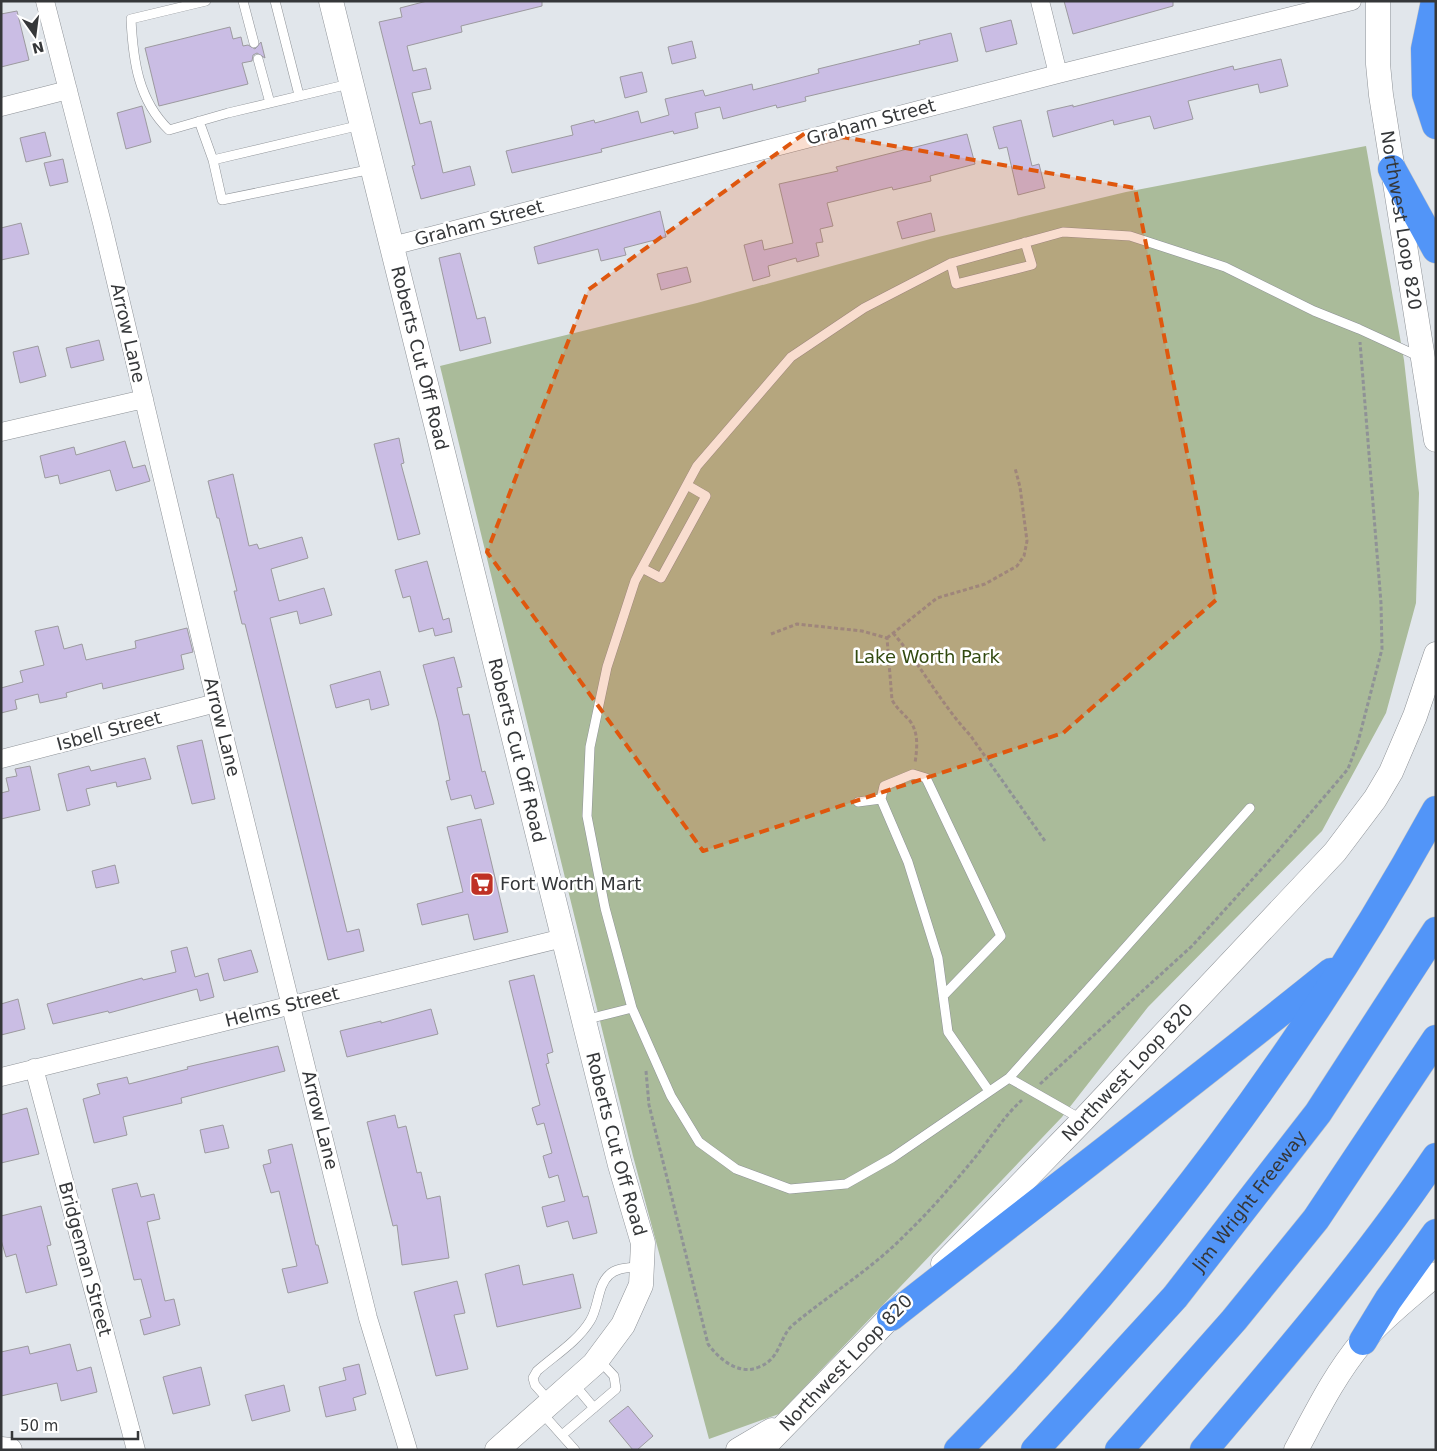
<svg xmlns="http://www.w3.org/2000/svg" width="1437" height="1451" viewBox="0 0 1437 1451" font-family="'DejaVu Sans',sans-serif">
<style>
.green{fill:#aabb9a}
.building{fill:#cabde4;stroke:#9c9a9f}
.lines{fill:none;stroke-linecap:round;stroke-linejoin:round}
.lane-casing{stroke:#8e9297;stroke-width:10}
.street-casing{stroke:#8e9297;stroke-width:19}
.secondary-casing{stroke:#8e9297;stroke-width:25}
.highway-casing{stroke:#c2c3c4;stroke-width:29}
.path{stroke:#8f9296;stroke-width:3;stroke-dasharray:4 2.5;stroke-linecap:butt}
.lane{stroke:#fff;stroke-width:9}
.street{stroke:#fff;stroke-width:18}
.secondary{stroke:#fff;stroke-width:24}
.highway{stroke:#5295f8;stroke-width:28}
.marked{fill:#df570e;fill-opacity:0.2;stroke:#df570e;stroke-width:4;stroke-dasharray:10 6;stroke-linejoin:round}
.labels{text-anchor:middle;stroke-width:5;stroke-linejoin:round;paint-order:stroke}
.street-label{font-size:18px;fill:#353739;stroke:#fff}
.park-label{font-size:18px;fill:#324a10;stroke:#fff}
.poi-label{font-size:18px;fill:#353739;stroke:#fff;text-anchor:start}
</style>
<rect width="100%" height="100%" fill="#e1e6eb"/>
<path class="green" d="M 1366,146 L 1404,360 L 1419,493 L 1416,603 L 1386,713 L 1322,831 L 1148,1007 L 1062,1117 L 779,1414 L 709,1439 L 633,1156 L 440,366 L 697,303 L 934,238 L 1126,192 Z"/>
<path class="building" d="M 427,1 L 542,1 L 542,6 L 461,26 L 462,32 L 407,46 L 413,71 L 426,68 L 431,89 L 412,93 L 420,124 L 431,121 L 443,173 L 470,166 L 475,185 L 421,199 L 412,166 L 415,165 L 379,22 L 402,17 L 400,8 Z
M 1064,1 L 1173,1 L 1173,6 L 1073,34 Z
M 17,11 L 29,60 L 1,67 L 1,14 Z
M 1011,20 L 1017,44 L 986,52 L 980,28 Z
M 230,27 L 233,39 L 241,37 L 243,46 L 248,45 L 255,49 L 261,42 L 265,58 L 257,53 L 253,55 L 252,61 L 242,63 L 248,84 L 159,106 L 145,48 Z
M 951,33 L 958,61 L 805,97 L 806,101 L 777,108 L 776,105 L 723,119 L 720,107 L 695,113 L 698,128 L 674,134 L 673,131 L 601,149 L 602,152 L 512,173 L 506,151 L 573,135 L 571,126 L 594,120 L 595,123 L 638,111 L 641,123 L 669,115 L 665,99 L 703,90 L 705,96 L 752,84 L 753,90 L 819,73 L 818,69 L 920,44 L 919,41 Z
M 692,41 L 696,58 L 672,64 L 668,47 Z
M 1281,59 L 1288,86 L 1260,93 L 1258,84 L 1188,101 L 1193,119 L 1154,129 L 1150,116 L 1114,125 L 1113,120 L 1053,137 L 1047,111 L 1073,105 L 1073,107 L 1233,66 L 1234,70 Z
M 642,72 L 647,92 L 625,98 L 620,77 Z
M 142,106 L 151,142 L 126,149 L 117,113 Z
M 1021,120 L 1032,166 L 1039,164 L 1045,188 L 1018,195 L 1007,147 L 999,149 L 993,127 Z
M 45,132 L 51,156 L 26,162 L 20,138 Z
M 967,134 L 975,164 L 930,176 L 931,181 L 893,190 L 892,187 L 827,203 L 833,226 L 820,229 L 823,242 L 816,243 L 819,256 L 797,262 L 796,258 L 768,266 L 770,276 L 753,281 L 744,245 L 762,240 L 764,250 L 793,243 L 779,184 L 838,171 L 836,167 Z
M 63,159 L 68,182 L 50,186 L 44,163 Z
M 660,211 L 666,237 L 624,248 L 626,255 L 601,261 L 598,249 L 538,264 L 534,247 Z
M 931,213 L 935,231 L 902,239 L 897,222 Z
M 21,223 L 29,254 L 1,260 L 1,228 Z
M 460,253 L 477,319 L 485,317 L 491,343 L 460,351 L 439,258 Z
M 687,267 L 691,282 L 661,290 L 657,274 Z
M 99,340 L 104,360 L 71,368 L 66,348 Z
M 38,346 L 46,376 L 20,383 L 13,352 Z
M 399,438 L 404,463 L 401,464 L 420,534 L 398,540 L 374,444 Z
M 125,441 L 133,468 L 145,465 L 150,481 L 116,491 L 110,470 L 60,484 L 58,475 L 45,478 L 40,456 L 74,447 L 76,455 Z
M 233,474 L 249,546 L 257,544 L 259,549 L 302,537 L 308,558 L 271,569 L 279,601 L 324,588 L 332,615 L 300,624 L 297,611 L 270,618 L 347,932 L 359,929 L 364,951 L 328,960 L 245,624 L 242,624 L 234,591 L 237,591 L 219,518 L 217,518 L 208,481 Z
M 427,561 L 443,620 L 449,618 L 452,632 L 435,636 L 433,628 L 419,632 L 410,596 L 403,598 L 395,570 Z
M 58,626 L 64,649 L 82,644 L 86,660 L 136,648 L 135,641 L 187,628 L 193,652 L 181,655 L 184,669 L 103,689 L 102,683 L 66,693 L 67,697 L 40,703 L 38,694 L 15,700 L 17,709 L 1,713 L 1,688 L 23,682 L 20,671 L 44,665 L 35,631 Z
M 454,657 L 462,687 L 457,688 L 463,715 L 469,714 L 482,772 L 485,771 L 494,804 L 475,809 L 471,795 L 451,800 L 446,781 L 450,780 L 438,721 L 423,665 Z
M 380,671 L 389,705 L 371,710 L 369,699 L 336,708 L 330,685 Z
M 202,740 L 215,799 L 192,804 L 177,746 Z
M 145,758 L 151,779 L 117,787 L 116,782 L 86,789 L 90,805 L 67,811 L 58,774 L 89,766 L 91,771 Z
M 30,766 L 40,810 L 1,819 L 1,793 L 9,791 L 6,778 L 17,776 L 15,769 Z
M 481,819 L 508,932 L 474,940 L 468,914 L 422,925 L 417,904 L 463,892 L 447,827 Z
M 115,865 L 119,883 L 96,888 L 92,871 Z
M 187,947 L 195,977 L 208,973 L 214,997 L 200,1001 L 197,989 L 109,1013 L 108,1011 L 53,1024 L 47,1004 L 142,978 L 143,980 L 176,972 L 171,951 Z
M 251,950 L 258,972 L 224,981 L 218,959 Z
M 534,975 L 553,1052 L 547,1054 L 549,1063 L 546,1064 L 583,1197 L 588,1196 L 597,1233 L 573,1239 L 568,1221 L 547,1227 L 542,1207 L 565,1201 L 558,1175 L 549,1178 L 543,1156 L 552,1153 L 544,1123 L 537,1125 L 532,1108 L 540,1105 L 509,981 Z
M 18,999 L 25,1029 L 1,1035 L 1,1004 Z
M 431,1009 L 438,1034 L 347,1057 L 340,1031 L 381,1021 L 381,1023 Z
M 278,1046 L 285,1071 L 181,1098 L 182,1103 L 123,1117 L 127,1135 L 94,1143 L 83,1099 L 100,1094 L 97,1084 L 127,1077 L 129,1084 L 188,1069 L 187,1067 Z
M 27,1108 L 39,1154 L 1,1163 L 1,1115 Z
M 395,1115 L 398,1128 L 406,1126 L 417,1173 L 421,1172 L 427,1199 L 440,1196 L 449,1258 L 402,1265 L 397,1225 L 393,1226 L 367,1122 Z
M 223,1125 L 229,1148 L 205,1153 L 200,1130 Z
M 292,1144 L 316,1245 L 318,1245 L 328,1283 L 288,1293 L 282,1269 L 297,1266 L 279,1191 L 271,1193 L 263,1165 L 271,1163 L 268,1150 Z
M 137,1183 L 141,1197 L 154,1194 L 160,1219 L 147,1222 L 165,1301 L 174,1299 L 180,1325 L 144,1335 L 140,1320 L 151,1317 L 141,1279 L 134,1280 L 112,1189 Z
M 41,1206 L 51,1245 L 47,1246 L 57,1285 L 26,1293 L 16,1254 L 6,1257 L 1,1240 L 1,1216 Z
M 519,1265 L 523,1285 L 573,1274 L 581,1308 L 497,1327 L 485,1274 Z
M 457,1281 L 465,1313 L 454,1315 L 468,1369 L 436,1376 L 414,1292 Z
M 70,1344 L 77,1371 L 91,1367 L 97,1392 L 61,1401 L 57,1383 L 1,1396 L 1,1352 L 28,1346 L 30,1354 Z
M 359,1364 L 366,1394 L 353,1398 L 356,1410 L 326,1417 L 319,1387 L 346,1380 L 343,1368 Z
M 201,1367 L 210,1405 L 173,1414 L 163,1377 Z
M 284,1385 L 290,1411 L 252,1421 L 245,1395 Z
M 628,1406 L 653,1436 L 637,1450 L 633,1450 L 609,1421 Z"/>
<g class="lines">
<g class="lane-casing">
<path id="lane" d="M 206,1 L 131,19 C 133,60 138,100 169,130 L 228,113 L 349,84
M 243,1 L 254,43
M 275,1 L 299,95
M 258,59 L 270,103
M 199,121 L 213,160 L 361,125
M 213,160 L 222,200 L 372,169
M 951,263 L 956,284 L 1032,265 L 1025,242
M 642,568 L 661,578 L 706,496 L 687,485
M 858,802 L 881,799
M 943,996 L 1001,936 L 926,778 L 913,774 L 884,786 L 881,799 L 908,862 L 938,958 L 948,1032 L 989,1091
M 632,1008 L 605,908 L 587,816 L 590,747 L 607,667 L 635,581 L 697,466 L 791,357 L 864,308 L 951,263 L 1063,232 L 1130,236 L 1225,267 L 1314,311 L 1359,329 L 1420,357
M 584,1020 L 632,1008 L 671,1096 L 699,1142 L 736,1169 L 790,1189 L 846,1184 L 892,1158 L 1009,1078 L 1250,808
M 1009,1078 L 1081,1119
M 573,1383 L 594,1408
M 551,1403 L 535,1385 L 533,1378 L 537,1371 C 554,1356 578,1341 590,1321 C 599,1307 597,1286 609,1275 C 617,1267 631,1268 642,1266
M 542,1413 L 575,1450
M 562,1435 L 616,1389 L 614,1376 L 599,1360"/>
</g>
<g class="street-casing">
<path id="street" d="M 45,1 L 102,223 L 216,703 L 368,1318 L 408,1450
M 1040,1 L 1058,74
M 1,107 L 68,90
M 392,246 L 1058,74 L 1352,1
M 1,432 L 144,399
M 1,759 L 216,703
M 34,1068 L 136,1450
M 1,1077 L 563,938"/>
</g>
<g class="secondary-casing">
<g id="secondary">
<path id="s1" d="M 331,1 L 584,1021 L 620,1165 L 643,1243 L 641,1285 L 623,1325 L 594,1364 L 497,1450"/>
<path id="s2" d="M 1378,1 L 1378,64 L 1381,95 L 1436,440"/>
<path id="s3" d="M 943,1264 L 1083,1120 L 1335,852 L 1375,799 L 1391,772 L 1415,716 L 1436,654"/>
<path d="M 1,1449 L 10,1450"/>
<path d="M 738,1450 L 772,1430"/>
<path d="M 761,1450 L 903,1304"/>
<path d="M 1296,1450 C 1316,1413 1335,1374 1362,1342 C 1384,1316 1411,1296 1436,1274"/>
</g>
</g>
<g class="highway-casing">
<g id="highway">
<path d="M 1435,1 L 1425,49 L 1426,94 L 1436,125"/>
<path d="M 1392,169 L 1436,249"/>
<path d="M 891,1317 C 1037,1202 1186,1089 1331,972"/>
<path d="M 1363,1341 L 1388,1300 L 1436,1233"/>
<path d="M 958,1450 C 1145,1261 1308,1044 1436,810"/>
<path id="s4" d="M 1035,1450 L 1175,1297 L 1318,1113 L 1436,931"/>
<path d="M 1119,1450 L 1234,1320 L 1316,1219 L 1436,1039"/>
<path d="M 1204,1450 C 1285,1355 1366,1261 1436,1157"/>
</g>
</g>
<path class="path" d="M 893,633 C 921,665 941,704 970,735 L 1045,841
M 771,634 L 797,624 L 862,631 L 887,638 L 892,700 C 897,709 903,713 910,721 C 919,733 917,749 915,763
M 887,638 L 937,598 L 985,584 L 1017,566 L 1024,556 L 1027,541 L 1020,487 L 1015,468
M 646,1071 L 649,1105 L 708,1344 C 719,1359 739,1376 759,1367 C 782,1358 778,1337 794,1324 C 830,1294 872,1269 906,1234 C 931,1210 955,1182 977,1155 C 991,1137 1005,1115 1022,1100
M 1040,1084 L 1192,946 L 1278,851 L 1348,769 L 1358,742 L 1382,649 L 1381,603 L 1360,342"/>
<use href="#lane" class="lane"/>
<use href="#street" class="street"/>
<use href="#secondary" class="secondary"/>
<use href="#highway" class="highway"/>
</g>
<path class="marked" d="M 808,131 L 1135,188 L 1216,600 L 1063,733 L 703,851 L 487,552 L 588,290 Z"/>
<defs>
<g id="supermarket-square" transform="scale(1.25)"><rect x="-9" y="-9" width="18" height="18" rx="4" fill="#bf3125" stroke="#fff"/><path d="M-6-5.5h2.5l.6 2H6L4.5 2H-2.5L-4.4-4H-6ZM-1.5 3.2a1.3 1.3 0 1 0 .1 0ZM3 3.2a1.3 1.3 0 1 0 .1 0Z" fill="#fff"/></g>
</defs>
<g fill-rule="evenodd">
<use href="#supermarket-square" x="482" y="884"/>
</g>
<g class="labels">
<g class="street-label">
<text transform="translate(871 122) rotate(-15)" y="6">Graham Street</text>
<text dy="6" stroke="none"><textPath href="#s2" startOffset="221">Northwest Loop 820</textPath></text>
<text transform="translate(479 223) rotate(-15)" y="6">Graham Street</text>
<text transform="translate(128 333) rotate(77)" y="6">Arrow Lane</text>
<text dy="6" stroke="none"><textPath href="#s1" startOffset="368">Roberts Cut Off Road</textPath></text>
<text transform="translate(222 727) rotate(76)" y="6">Arrow Lane</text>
<text transform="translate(109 731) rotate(-15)" y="6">Isbell Street</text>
<text dy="6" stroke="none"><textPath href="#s1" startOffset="772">Roberts Cut Off Road</textPath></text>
<text transform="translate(282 1007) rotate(-14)" y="6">Helms Street</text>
<text dy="6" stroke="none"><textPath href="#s3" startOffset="266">Northwest Loop 820</textPath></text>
<text transform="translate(320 1120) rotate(76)" y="6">Arrow Lane</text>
<text dy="6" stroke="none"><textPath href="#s1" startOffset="1178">Roberts Cut Off Road</textPath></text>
<text dy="6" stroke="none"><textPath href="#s4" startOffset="329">Jim Wright Freeway</textPath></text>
<text transform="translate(85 1259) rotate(75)" y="6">Bridgeman Street</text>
<text transform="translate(846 1363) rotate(-46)" y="6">Northwest Loop 820</text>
</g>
<g class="park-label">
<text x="927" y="663">Lake Worth Park</text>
</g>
<g class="poi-label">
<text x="500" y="890">Fort Worth Mart</text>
</g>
</g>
<rect width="1437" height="1451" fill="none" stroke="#353739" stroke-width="5"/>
<g transform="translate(35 35) rotate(166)" stroke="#ffffff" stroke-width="4" paint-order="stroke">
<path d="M0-4L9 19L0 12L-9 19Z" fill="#353739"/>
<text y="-8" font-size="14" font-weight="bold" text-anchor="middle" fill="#353739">N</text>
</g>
<path d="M12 1431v8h126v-8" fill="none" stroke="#353739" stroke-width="2.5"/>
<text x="20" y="1431" font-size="15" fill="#353739" stroke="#ffffff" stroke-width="4" paint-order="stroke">50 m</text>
</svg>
